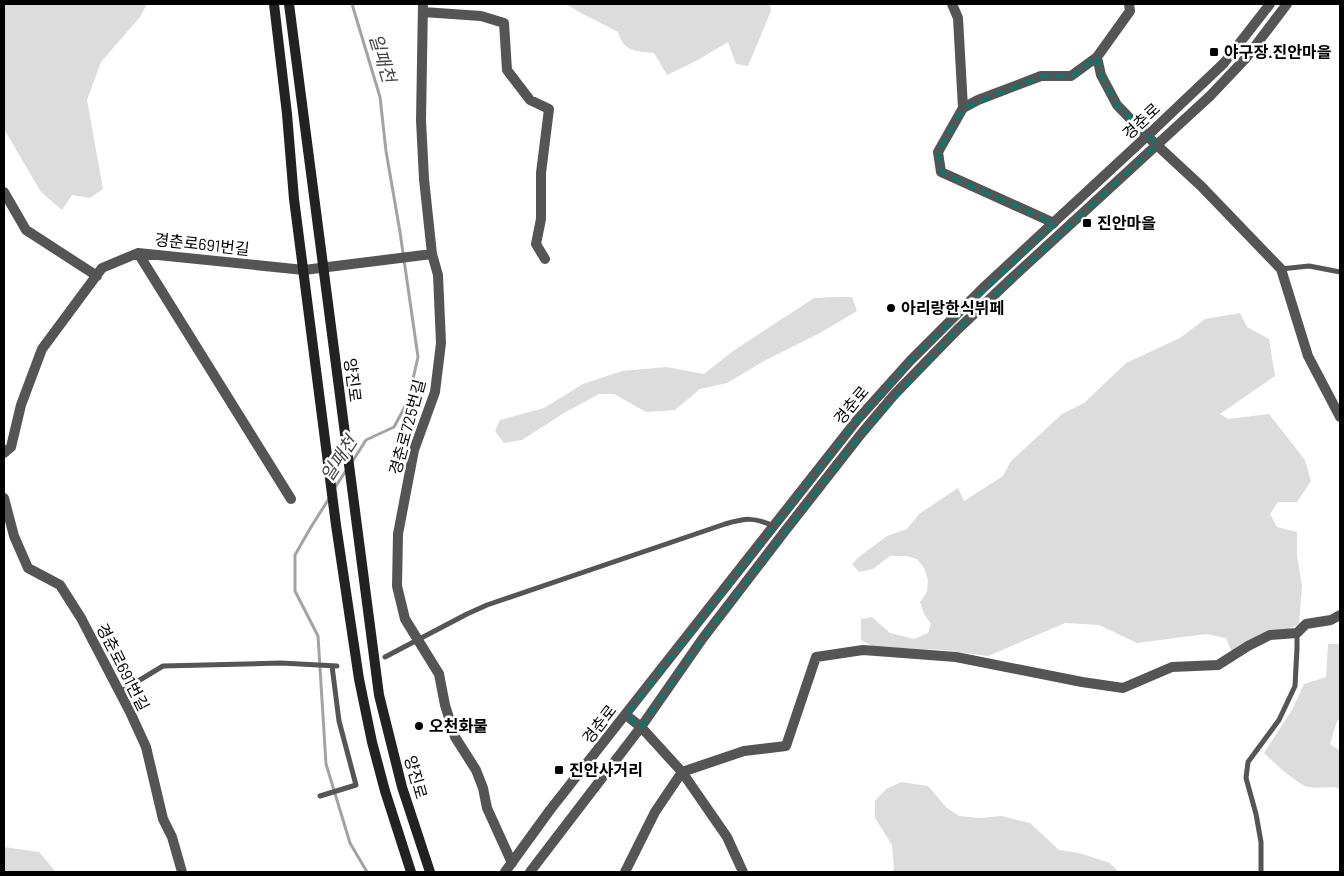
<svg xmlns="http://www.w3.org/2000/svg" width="1344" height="876" viewBox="0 0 1344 876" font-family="Barlow,'Noto Sans KR',sans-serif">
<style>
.green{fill:#dcdcdc}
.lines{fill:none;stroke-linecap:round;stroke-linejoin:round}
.stream{stroke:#a3a3a3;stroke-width:3}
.service{stroke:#555;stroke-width:5}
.minor{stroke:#555;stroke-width:10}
.tertiary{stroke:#555;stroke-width:10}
.secondary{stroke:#222;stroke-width:10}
.marked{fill:none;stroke:#0f766e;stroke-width:4;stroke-dasharray:10 6;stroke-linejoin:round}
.poi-dot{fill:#000;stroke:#fff;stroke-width:2}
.labels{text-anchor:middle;stroke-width:5;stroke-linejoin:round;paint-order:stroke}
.poi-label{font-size:16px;font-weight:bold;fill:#000;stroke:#fff;text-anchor:start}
.street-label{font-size:16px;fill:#000;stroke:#fff}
.water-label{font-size:18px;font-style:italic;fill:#444;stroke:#fff}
</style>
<rect width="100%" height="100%" fill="#fff"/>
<path class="green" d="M 4,4 L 147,4 L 140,17 L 101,62 L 87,100 L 103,189 L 90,198 L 72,195 L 62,210 L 41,192 L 4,129 Z
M 566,4 L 770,4 L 771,11 L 748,66 L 736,64 L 728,42 L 696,61 L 667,75 L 654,53 C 635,51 624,52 618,32 L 581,13 Z
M 835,297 L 852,297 L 857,311 L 820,333 L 764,361 L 727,383 L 700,389 L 675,410 L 646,412 L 614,394 L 599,394 L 564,413 L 522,440 L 504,443 L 495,431 L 500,420 L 544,408 L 583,384 L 622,371 L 667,367 L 704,374 L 733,351 L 814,298 Z
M 1240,313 L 1247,327 L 1269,339 L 1275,376 L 1220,414 L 1228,419 L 1269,414 L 1305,460 L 1311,481 L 1297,502 L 1278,502 L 1270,514 L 1277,527 L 1297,532 L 1297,556 L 1302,586 L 1299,624 L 1286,630 L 1260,634 L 1232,653 L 1226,638 L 1206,634 L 1137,643 L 1099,625 L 1065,623 L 988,656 L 944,650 L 874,647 L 861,640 L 861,619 L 872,617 L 890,633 L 914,639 L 928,633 L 931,624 L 924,614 L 920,602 L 927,592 L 928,580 L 924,568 L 917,559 L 906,556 L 890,556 L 873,569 L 859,572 L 852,564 L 860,556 L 887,536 L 907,529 L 919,514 L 958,488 L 964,501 L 1003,476 L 1011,461 L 1062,414 L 1084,403 L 1126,363 L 1180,338 L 1205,319 Z
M 1328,644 L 1340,644 L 1340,719 L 1337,721 L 1330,744 L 1340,751 L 1340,788 C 1330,786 1319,789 1308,787 C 1298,785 1272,761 1264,753 L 1292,710 L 1304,684 L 1326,677 Z
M 901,782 L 928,786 L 947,808 L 959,816 L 979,818 L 1002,816 L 1030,823 L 1059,850 L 1079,853 L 1110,863 L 1119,872 L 891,872 L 894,869 L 892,845 L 875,818 L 875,801 L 886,789 Z
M 4,847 L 39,852 L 56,872 L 4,872 Z"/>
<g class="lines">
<path class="stream" d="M 352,4 L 380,97 L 386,151 L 400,232 L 418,357 L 408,401 L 394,427 L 366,440 L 352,462
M 334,489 L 347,469
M 330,497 L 311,527 L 295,555 L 295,591 L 318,636 L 326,764 L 350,843 L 367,872"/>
<path class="service" d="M 1281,269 L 1309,266 L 1340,272
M 385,657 L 467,614 L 487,605 L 725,524 C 746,518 753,517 774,526
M 120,692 L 163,666 L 281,663 L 337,666
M 320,796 L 356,785 L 339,721 L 332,666
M 1261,872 L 1261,842 L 1256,814 L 1246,778 L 1248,762 L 1279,720 L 1295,686 L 1297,648 L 1297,633"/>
<path class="minor" d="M 423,4 L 421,120 L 424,179 L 432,254 L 438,275 L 441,343 L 435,392 L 414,450 L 398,534 L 397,586 L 405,619 L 439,674 L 445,705 L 455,737 L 476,770 L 483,788 L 487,808 L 512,863
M 952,4 L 958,18 L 963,108 L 938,152 L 941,172 L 1054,223
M 1129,4 L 1130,11 L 1097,57 L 1101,75 L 1117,105 L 1147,136 L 1201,186 L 1281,269 L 1308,356 L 1340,417
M 423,12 L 481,16 L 504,23 L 507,70 L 530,100 L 549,109 L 541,173 L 541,219 L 536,244 L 545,259
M 963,108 L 978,100 L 1041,76 L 1071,76 L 1097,57
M 4,192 L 26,230 L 97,276
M 138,253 L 291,499
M 4,453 L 11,447 L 21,405 L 42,349 L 102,268 L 138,253 L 304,270 L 432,254
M 4,498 L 14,536 L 28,568 L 60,585 L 81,618 L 130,712 L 146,747 L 163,819 L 172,837 L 182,872
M 626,715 L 641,727 L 682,772 L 727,837 L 743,872
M 625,872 L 655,812 L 682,772 L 744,751 L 786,746 L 816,657 L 863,650 L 956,657 L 1082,682 L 1123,688 L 1172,667 L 1218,665 L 1248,646 L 1270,635 L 1297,633 L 1306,624 L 1331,620 L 1340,615"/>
<path class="tertiary" d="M 505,872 L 550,810 L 857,420 L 910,361 L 983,288 L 1147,136 L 1224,63 L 1270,4
M 530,872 L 641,727 L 703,638 L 785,531 L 861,434 L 894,395 L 957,330 L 1012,278 L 1210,96 L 1246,58 L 1287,4"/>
<path class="secondary" d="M 274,4 L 287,114 L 294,199 L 336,525 L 359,679 L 372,742 L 385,791 L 411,872
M 289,4 L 379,695 L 402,787 L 430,872"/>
</g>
<path class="marked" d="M 1097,57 L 1101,75 L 1117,105 L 1157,144 L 957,330 L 861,434 L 703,638 L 641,727 L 626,715 L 857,420 L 910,361 L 1054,223 L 941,172 L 938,152 L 963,108 L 1041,76 L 1071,76 Z"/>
<g class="poi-dot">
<rect x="1209" y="47" width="10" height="10" rx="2.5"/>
<rect x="1082" y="218" width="10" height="10" rx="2.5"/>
<circle cx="891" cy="308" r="5"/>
<circle cx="419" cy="726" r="5"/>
<rect x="554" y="765" width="10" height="10" rx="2.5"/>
</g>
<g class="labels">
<g class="poi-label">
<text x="1224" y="58">야구장.진안마을</text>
<text x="1097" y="229">진안마을</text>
<text x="901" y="314">아리랑한식뷔페</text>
<text x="429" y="732">오천화물</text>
<text x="569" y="776">진안사거리</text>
</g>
<g class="street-label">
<text transform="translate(1141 121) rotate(-43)" y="6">경춘로</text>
<text transform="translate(202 244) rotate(6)" y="6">경춘로691번길</text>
<text transform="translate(353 380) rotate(83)" y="6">양진로</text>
<text transform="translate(851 405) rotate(-50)" y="6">경춘로</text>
<text transform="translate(407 427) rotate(-75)" y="6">경춘로725번길</text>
<text transform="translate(123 667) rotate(63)" y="6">경춘로691번길</text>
<text transform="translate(599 724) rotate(-52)" y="6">경춘로</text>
<text transform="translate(416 777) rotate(74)" y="6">양진로</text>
</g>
<g class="water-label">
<text transform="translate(382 58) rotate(73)" y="6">일패천</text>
<text transform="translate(339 459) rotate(-57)" y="6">일패천</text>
</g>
</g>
<rect width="1344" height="876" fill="none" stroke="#000000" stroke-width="10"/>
</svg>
